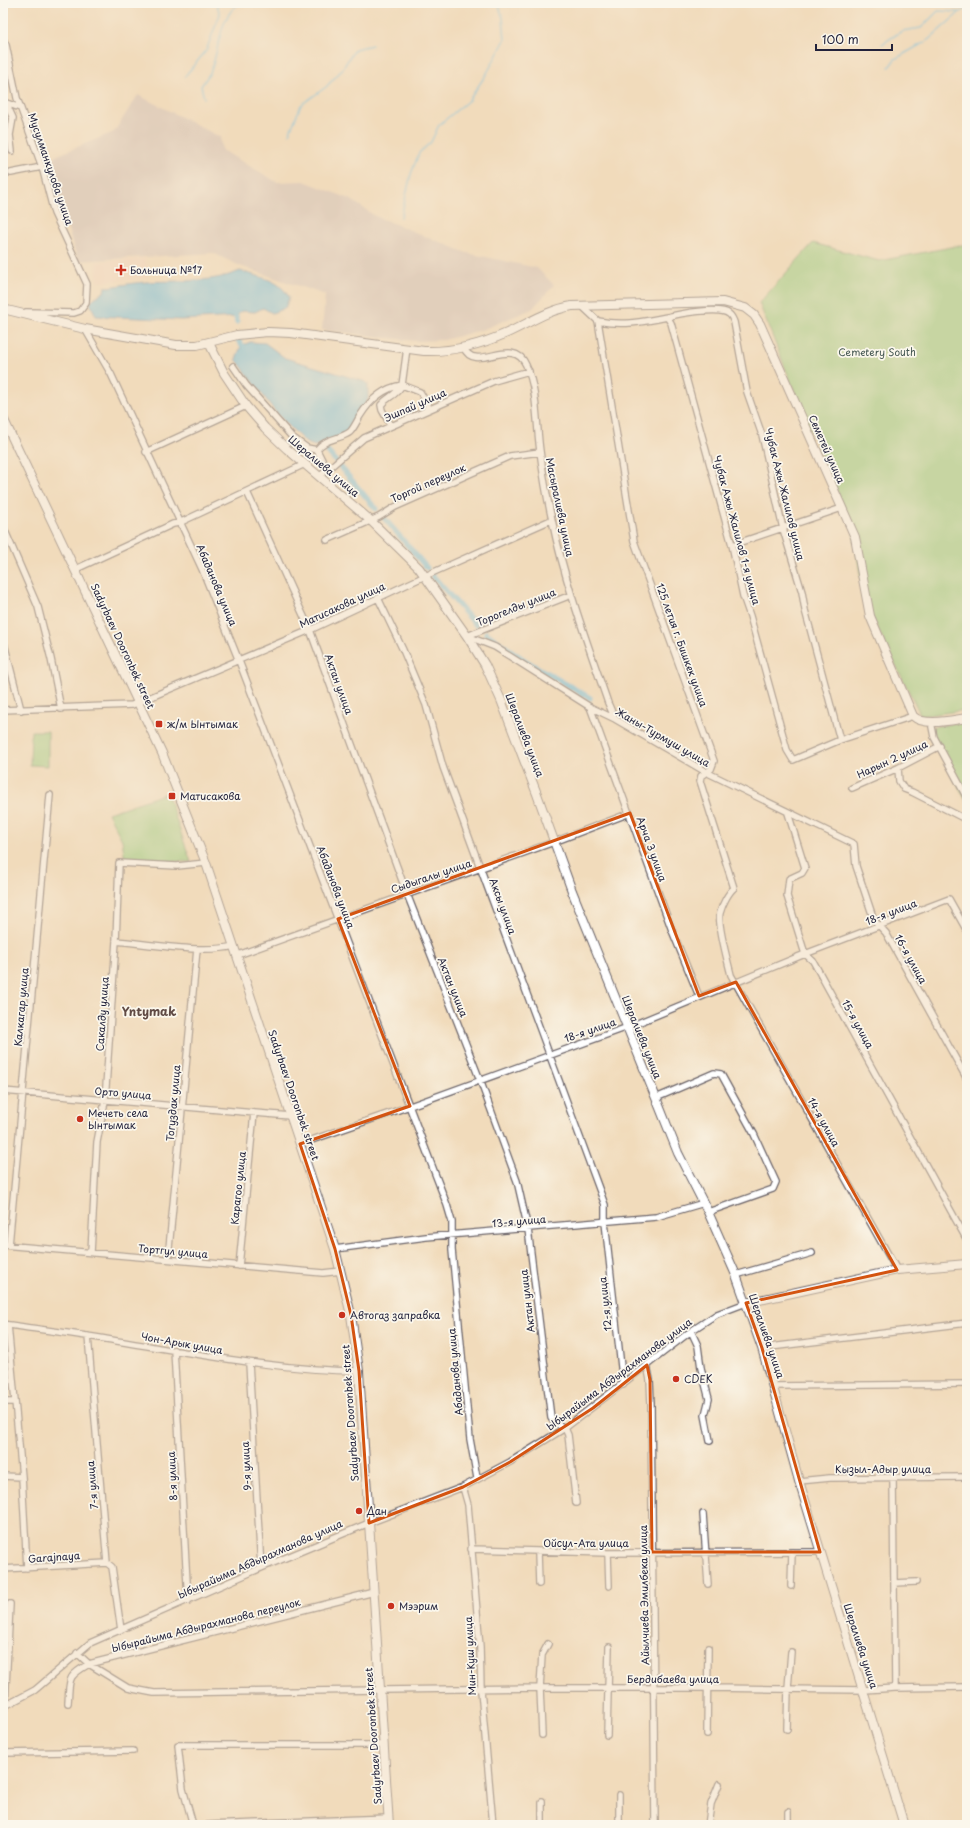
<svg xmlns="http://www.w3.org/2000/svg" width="970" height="1828" viewBox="0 0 970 1828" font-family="'Playpen Sans',sans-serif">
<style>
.built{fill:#f2d4be}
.industrial{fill:#cfc0ba}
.green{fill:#94cf83;stroke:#5b785f}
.water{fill:#67bee4;stroke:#447090}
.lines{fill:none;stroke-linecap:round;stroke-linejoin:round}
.stream{stroke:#67bee4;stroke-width:1.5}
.canal{stroke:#67bee4;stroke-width:5.5}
.street-casing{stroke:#6a6368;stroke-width:8}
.secondary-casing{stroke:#6a6368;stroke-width:10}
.street{stroke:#fff;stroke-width:5.5}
.secondary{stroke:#fff;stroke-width:8}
.marked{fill:none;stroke:#d45411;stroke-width:3;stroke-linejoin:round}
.poi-dot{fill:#c8321e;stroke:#fbf7ec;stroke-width:1.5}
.labels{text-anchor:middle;stroke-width:3.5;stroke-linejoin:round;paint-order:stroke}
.street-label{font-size:10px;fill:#22223b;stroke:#fbf7ec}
.poi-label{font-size:10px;fill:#22223b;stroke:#fbf7ec;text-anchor:start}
.park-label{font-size:10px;fill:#445651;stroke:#fbf7ec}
.quarter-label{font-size:12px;font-weight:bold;fill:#604b45;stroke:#fbf7ec}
</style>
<rect width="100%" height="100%" fill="#fbf7ec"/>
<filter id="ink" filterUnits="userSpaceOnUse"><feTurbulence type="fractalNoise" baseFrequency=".025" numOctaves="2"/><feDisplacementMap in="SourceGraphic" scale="8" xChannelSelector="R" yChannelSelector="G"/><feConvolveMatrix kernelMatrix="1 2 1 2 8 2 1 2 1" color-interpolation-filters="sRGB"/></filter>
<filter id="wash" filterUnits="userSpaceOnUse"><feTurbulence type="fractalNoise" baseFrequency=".012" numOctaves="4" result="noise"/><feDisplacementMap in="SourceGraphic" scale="16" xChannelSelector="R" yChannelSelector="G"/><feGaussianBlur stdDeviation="0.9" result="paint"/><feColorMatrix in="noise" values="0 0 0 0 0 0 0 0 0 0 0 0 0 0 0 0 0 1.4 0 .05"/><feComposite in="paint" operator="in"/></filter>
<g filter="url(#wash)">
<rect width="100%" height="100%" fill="#f1dbbb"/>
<path class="built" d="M 145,258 L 148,278 L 98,282 L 96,262 Z"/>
<path class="industrial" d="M 138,95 L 220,137 L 222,150 L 277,182 L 304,181 L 350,199 L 375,216 L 467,253 L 537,268 L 554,285 L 532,309 L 484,329 L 444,340 L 415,341 L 322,330 L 325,295 L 240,266 L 213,253 L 78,261 L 46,160 L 114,132 Z"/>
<path class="green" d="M 967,242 L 967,710 L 921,716 L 864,601 L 853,529 L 806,420 L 759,303 L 813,243 L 879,261 L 967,244 Z
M 967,721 L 967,803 L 935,741 L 932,727 Z
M 31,731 L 48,731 L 48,766 L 30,765 Z
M 167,793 L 191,862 L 125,860 L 122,840 L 108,813 Z"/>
<path class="water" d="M 240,271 C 258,277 281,279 289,298 L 285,308 L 272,313 L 263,308 L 255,312 L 241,311 L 236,317 L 181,320 L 96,316 L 90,303 L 94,298 L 104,292 L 105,287 C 115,287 125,284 135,283 C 170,279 208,285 240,271 Z
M 250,342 L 265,343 L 285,358 L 363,381 L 368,384 L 368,399 L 352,428 L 344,434 L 315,446 L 306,443 L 277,414 L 236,359 L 241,346 Z"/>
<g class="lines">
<path class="stream" d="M 265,3 L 271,3
M 882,44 L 902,31 L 921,28 L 938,11 L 959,12
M 889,67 L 895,59 L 927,41 L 960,12 L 967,9
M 185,76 L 206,51 L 220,14 L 216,3
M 204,98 L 201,86 C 204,82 207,77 210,73 C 219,53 219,13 241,3
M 289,134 L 301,105 L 326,87 L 341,71 L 355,49 L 372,45
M 401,217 L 411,174 L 419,153 L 431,142 L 439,125 L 469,100 L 487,73 L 505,40 L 503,18 L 498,3"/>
<path class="canal" d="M 236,317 L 237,322
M 238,340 L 247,351
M 323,446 L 376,509
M 384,518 L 427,568
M 433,576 L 476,625
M 486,633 L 526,661 L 590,698"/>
</g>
</g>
<g filter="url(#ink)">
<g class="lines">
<g class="street-casing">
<path id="street" d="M 3,39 L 6,45 L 17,98 L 42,167 L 54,213 L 87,284 L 86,303 L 80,311 L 74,313 L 26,312
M 4,102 L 20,108
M 6,103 L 13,118 L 10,135 L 12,151
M 11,173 L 42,167
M 582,306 L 598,321 L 634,541 L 714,761 L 711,769 L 701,776 L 700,781 L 734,888 C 728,893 722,905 720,913 C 717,924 728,962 731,975 L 897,1270
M 667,317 C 678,314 720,306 729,314 C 732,316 733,320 734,322 L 747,392 L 762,435 L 783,529 L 802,592 L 805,610 L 840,740
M 598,321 C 622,326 643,322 667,317 L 671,323 L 732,545 L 743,596 L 750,616 L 787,750 L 793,760 L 840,740 L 913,716
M 85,329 L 111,374 L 202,569 L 239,661 L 447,1205 L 452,1222 L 452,1250 L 470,1439 L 477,1478
M 464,348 C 475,374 513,335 526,365 C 538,392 536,422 540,451 C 543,474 547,498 552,520 C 565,583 587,642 608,703 L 615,719
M 233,366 L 246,385 L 292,437 L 307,448 L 317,450 L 327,470
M 391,426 L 382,410 L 381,405 C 388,396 395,397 402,385 L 420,392 L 428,405 L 426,410
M 317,450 C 323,439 341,439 350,432 C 354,428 357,421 360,416 C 370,400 383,388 402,385 L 407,348
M 146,452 L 246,406
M 320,476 L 364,438 L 494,381 L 529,371
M 247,492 L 310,630 L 407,894 L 480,1080 L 517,1181 L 528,1229 L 551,1418 L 555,1423 L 565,1428 L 568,1435 L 576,1503
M 3,526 L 38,607 L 51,659 L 61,709
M 327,540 L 379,517 L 395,507 L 510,456 L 540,452
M 732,545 L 842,508
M 76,569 L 173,524 L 179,523 L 305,464
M 378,598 L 403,650 L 426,705 L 443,767 L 605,1205 L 605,1222 L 623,1385
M 467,636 L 495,647 L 590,707 L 615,719 L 706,772 L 854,844 L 856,866 L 874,920 L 886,933 L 967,1079
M 467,636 L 571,595
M 3,639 L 21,710
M 590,707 L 673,933 L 699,996
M 3,710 L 132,705 L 310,630 L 425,576 L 551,520
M 932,727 L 934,737 L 967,798
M 898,768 L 899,781 L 904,789 L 912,792 L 967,820
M 852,788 L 898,768 L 940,746
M 788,813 L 805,868 L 802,873 L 789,879 L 787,896 L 805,954 L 813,961 L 967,1240
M 116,941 C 149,944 204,954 234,946
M 238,955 L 554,842 L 630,813
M 3,1091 L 290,1116
M 656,1098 L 714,1073 L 721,1074 L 754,1134 L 776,1182 L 773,1189 L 708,1212
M 300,1144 L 410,1106 L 628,1027 L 805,954 L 949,899 L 967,931
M 3,1245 L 323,1273 L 341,1271
M 9,1245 L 50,795
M 335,1249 L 426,1237 L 656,1217 L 704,1203
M 91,1252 L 97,1142 L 105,1101 L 116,941 L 119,863 L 177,866 L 206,863
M 168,1259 L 197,949
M 239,1266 L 254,1113
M 736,1275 L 812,1253
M 3,1324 C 41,1330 79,1334 117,1341 C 198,1354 277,1370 359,1371
M 8,1325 L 22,1477 L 27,1568
M 691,1331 L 698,1346 L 701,1368 L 709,1399 L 705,1415 L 710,1441
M 88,1336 L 107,1563 L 112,1567 L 121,1630
M 762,1348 L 967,1323
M 174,1350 L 188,1601
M 249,1363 L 261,1568
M 647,1365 L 650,1380 L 651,1405 L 655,1825
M 773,1386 L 967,1384
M 3,1402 L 14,1402
M 3,1476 L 22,1477
M 893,1478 L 895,1688
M 799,1481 L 830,1478 L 967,1477
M 463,1487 L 468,1505 L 480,1647 L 481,1690 L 493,1825
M 703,1514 L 708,1584
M 471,1549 L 608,1553 L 820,1552
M 538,1552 L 539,1584
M 608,1553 L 609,1586
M 3,1569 L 107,1563
M 894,1583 L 916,1582
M 791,1586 L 792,1552
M 77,1653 L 89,1664 L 128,1688 L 154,1693 L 540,1688 L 707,1688 L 864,1690 L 895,1688 L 967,1687
M 68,1703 C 70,1679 66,1677 89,1664 L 374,1592
M 3,1707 L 35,1690 L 90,1643 L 261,1568 L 369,1523 L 463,1487 L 510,1462 L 565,1428 L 691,1331 L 717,1314 L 746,1303
M 5,1707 L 10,1604
M 787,1729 L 788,1688 L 791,1652
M 707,1734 L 708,1648
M 542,1735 L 540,1688 L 542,1655 L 548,1644
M 607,1735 L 609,1647
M 3,1753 L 133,1751
M 619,1795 L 619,1825
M 542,1802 L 542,1825
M 193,1825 L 183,1789 L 178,1745 L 383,1745
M 208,1825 L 388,1818
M 708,1825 L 711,1804 L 719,1784
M 788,1825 L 788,1812"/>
</g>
<g class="secondary-casing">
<path id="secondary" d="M 3,309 L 85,329 L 176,345 L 197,345 L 237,335 L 268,332 L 291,333 L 424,351 C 454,352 480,345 507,333 C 529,323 548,310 572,306 L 723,302 L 745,308 L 754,315 L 760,324 L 855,537 L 870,616 L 913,716 C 924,727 952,720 967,718
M 209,343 L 224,373 L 246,406 L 265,428 L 287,449 L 370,520 L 419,568 L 467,636 L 485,665 L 501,700 L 537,794 L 572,891 L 656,1098 L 678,1153 L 708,1212 L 736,1275 L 762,1348 L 799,1481 L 904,1825
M 3,418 L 162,753 L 206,863 L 335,1249 L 351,1315 L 359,1371 L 389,1825
M 746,1303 L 897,1270 L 967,1264"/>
</g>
<use href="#street" class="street"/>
<use href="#secondary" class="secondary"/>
</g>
</g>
<path d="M0 0H970V1828H0ZM 630,813 L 699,996 L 736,982 L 897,1270 L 746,1303 L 762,1348 L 820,1552 L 652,1552 L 650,1380 L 647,1365 L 593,1408 L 510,1462 L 463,1487 L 369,1523 L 359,1371 L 351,1315 L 335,1249 L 300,1144 L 410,1106 L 338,919 Z" fill="#f1dbbb" fill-opacity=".55" fill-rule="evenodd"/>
<path class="marked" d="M 630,813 L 699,996 L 736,982 L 897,1270 L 746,1303 L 762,1348 L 820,1552 L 652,1552 L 650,1380 L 647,1365 L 593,1408 L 510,1462 L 463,1487 L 369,1523 L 359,1371 L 351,1315 L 335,1249 L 300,1144 L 410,1106 L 338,919 Z"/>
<g class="poi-dot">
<path d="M119 264h4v4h4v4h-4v4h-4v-4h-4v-4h4z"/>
<rect x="155" y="720" width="8" height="8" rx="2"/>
<rect x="168" y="792" width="8" height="8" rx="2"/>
<circle cx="80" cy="1119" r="4"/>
<circle cx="342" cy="1315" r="4"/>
<circle cx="676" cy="1379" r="4"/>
<circle cx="359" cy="1511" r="4"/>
<circle cx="391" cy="1606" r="4"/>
</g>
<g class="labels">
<g class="street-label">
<text transform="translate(51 169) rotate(71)" y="4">Мусулманкулова улица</text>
<text transform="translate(415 405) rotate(-24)" y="4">Эшпай улица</text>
<text transform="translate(827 449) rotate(66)" y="4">Семетей улица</text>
<text transform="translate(324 466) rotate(40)" y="4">Шералиева улица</text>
<text transform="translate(428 483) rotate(-24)" y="4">Торгой переулок</text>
<text transform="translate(785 494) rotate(76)" y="4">Чубак Ажы Жалилов улица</text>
<text transform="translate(560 507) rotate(78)" y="4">Масыралиева улица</text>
<text transform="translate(737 530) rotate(75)" y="4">Чубак Ажы Жалилов 1-я улица</text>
<text transform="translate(217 585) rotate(67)" y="4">Абаданова улица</text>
<text transform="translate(342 605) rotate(-25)" y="4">Матисакова улица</text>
<text transform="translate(516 607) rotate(-22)" y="4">Торогелды улица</text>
<text transform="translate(682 645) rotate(70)" y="4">125 летия г. Бишкек улица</text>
<text transform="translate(123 646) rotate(65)" y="4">Sadyrbaev Dooronbek street</text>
<text transform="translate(339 684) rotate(70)" y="4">Актан улица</text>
<text transform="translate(525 735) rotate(69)" y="4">Шералиева улица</text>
<text transform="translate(663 737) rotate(30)" y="4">Жаны-Турмуш улица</text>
<text transform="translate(892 759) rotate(-25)" y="4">Нарын 2 улица</text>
<text transform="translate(652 849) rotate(70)" y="4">Арча 3 улица</text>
<text transform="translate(431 876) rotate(-19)" y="4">Сыдыгалы улица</text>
<text transform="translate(336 887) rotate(69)" y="4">Абаданова улица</text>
<text transform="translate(503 906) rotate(70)" y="4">Аксы улица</text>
<text transform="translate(891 912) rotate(-21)" y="4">18-я улица</text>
<text transform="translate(911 959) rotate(61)" y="4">16-я улица</text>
<text transform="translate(453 987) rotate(68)" y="4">Актан улица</text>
<text transform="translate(21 1007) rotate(-85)" y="4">Калкагар улица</text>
<text transform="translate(102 1014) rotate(-86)" y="4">Сакалду улица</text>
<text transform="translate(858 1024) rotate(61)" y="4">15-я улица</text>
<text transform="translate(590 1030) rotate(-19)" y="4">18-я улица</text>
<text transform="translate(642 1037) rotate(68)" y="4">Шералиева улица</text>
<text transform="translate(123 1093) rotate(5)" y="4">Орто улица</text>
<text transform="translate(294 1095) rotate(71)" y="4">Sadyrbaev Dooronbek street</text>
<text transform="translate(173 1103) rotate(-85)" y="4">Тогуздак улица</text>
<text transform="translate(824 1122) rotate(61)" y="4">14-я улица</text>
<text transform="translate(238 1188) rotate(-84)" y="4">Карагоо улица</text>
<text transform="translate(519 1221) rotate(-5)" y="4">13-я улица</text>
<text transform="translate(173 1251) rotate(5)" y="4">Тортгул улица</text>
<text transform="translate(527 1301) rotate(-97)" y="4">Актан улица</text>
<text transform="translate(605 1304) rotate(-96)" y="4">12-я улица</text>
<text transform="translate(767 1336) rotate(71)" y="4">Шералиева улица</text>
<text transform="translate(182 1343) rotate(10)" y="4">Чон-Арык улица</text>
<text transform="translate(455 1372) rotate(-95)" y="4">Абаданова улица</text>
<text transform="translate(619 1374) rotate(-37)" y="4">Ыбырайыма Абдырахманова улица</text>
<text transform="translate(350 1413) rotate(-94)" y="4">Sadyrbaev Dooronbek street</text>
<text transform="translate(246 1466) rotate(-93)" y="4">9-я улица</text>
<text x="883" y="1473">Кызыл-Адыр улица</text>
<text transform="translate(172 1476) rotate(-93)" y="4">8-я улица</text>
<text transform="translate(92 1485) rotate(-95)" y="4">7-я улица</text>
<text x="586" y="1547">Ойсул-Ата улица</text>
<text transform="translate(54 1557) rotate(-4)" y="4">Garajnaya</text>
<text transform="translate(260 1559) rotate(-24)" y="4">Ыбырайыма Абдырахманова улица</text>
<text transform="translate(644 1595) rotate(-91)" y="4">Айылчиева Эмилбека улица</text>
<text transform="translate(206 1625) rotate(-14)" y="4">Ыбырайыма Абдырахманова переулок</text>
<text transform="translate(861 1646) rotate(72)" y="4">Шералиева улица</text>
<text transform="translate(470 1656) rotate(-93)" y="4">Мин-Куш улица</text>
<text x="673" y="1683">Бердибаева улица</text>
<text transform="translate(373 1736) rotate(-94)" y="4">Sadyrbaev Dooronbek street</text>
</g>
<g class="poi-label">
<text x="130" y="274">Больница №17</text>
<text x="167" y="728">ж/м Ынтымак</text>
<text x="180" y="800">Матисакова</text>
<text x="88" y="1117">Мечеть села<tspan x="88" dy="12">Ынтымак</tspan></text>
<text x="350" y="1319">Автогаз заправка</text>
<text x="684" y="1383">CDEK</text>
<text x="367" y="1515">Дан</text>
<text x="399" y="1610">Мээрим</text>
</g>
<g class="park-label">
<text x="877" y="356">Cemetery South</text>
</g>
<g class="quarter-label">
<text x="149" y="1016">Yntymak</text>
</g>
</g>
<rect width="970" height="1828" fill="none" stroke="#fbf7ec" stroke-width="16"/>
<path d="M816 44v6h76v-6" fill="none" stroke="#22223b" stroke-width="2"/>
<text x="822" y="44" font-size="12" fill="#22223b" stroke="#fbf7ec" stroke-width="3" paint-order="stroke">100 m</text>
</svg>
